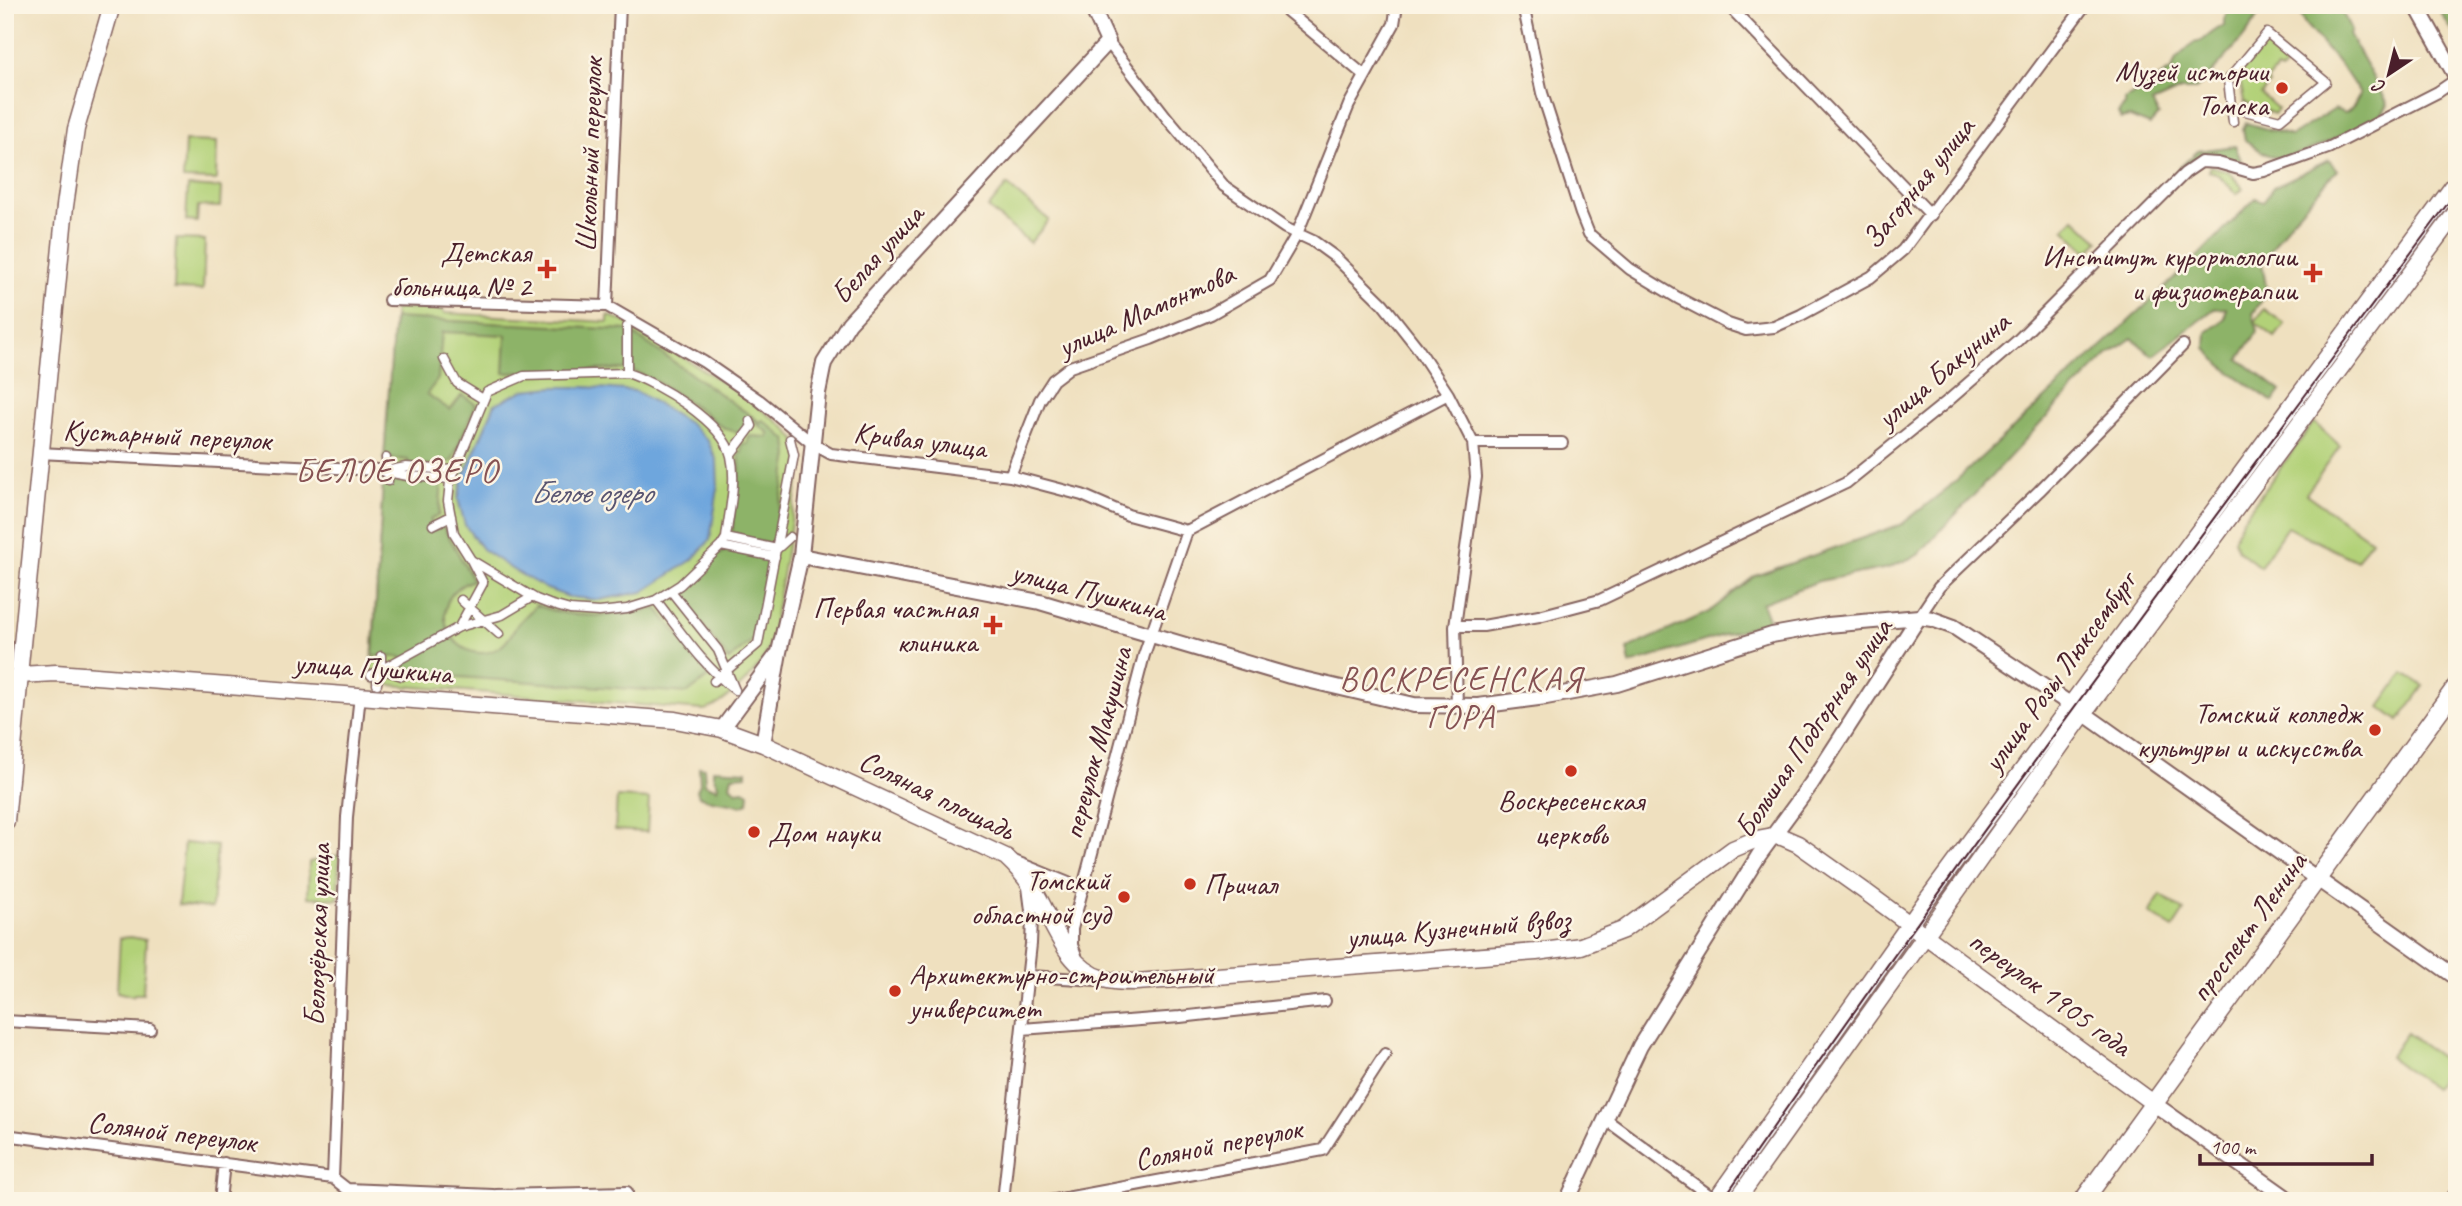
<svg xmlns="http://www.w3.org/2000/svg" width="2462" height="1206" viewBox="0 0 2462 1206" font-family="Caveat,sans-serif">
<style>
.green{fill:#b2d178;stroke:#7e7852;stroke-width:2}
.forest{fill:#8db368;stroke:#6c694a;stroke-width:2}
.water{fill:#6ea6dd;stroke:#5c6284;stroke-width:2}
.lines{fill:none;stroke-linecap:round;stroke-linejoin:round}
.pedestrian-casing{stroke:#84635f;stroke-width:11}
.minor-casing{stroke:#84635f;stroke-width:14}
.tertiary-casing{stroke:#84635f;stroke-width:18}
.secondary-casing{stroke:#84635f;stroke-width:19}
.primary-casing{stroke:#84635f;stroke-width:21}
.pedestrian{stroke:#fff;stroke-width:8}
.minor{stroke:#fff;stroke-width:10}
.tertiary{stroke:#fff;stroke-width:14}
.secondary{stroke:#fff;stroke-width:16}
.primary{stroke:#fff;stroke-width:18}
.tram{stroke:#4a1f2b;stroke-width:2}
.poi-dot{fill:#c8321e;stroke:#fcf5e5;stroke-width:2.5}
.labels{text-anchor:middle;stroke-width:5;stroke-linejoin:round;paint-order:stroke}
.poi-label{font-size:30px;fill:#4a1f2b;stroke:#fcf5e5;text-anchor:end}
.street-label{font-size:30px;fill:#4a1f2b;stroke:#fcf5e5}
.water-label{font-size:32px;font-style:italic;fill:#585572;stroke:#fcf5e5}
.quarter-label{font-size:33px;letter-spacing:2px;fill:#865253;stroke:#fcf5e5}
</style>
<rect width="100%" height="100%" fill="#fcf5e5"/>
<filter id="ink" filterUnits="userSpaceOnUse"><feTurbulence type="fractalNoise" baseFrequency=".0143" numOctaves="2"/><feDisplacementMap in="SourceGraphic" scale="14" xChannelSelector="R" yChannelSelector="G"/><feConvolveMatrix kernelMatrix="1 2 1 2 8 2 1 2 1" color-interpolation-filters="sRGB"/></filter>
<filter id="wash" filterUnits="userSpaceOnUse"><feTurbulence type="fractalNoise" baseFrequency=".00686" numOctaves="4" result="noise"/><feDisplacementMap in="SourceGraphic" scale="28" xChannelSelector="R" yChannelSelector="G"/><feGaussianBlur stdDeviation="1.57" result="paint"/><feColorMatrix in="noise" values="0 0 0 0 0 0 0 0 0 0 0 0 0 0 0 0 0 1.4 0 .05"/><feComposite in="paint" operator="in"/></filter>
<g filter="url(#wash)">
<rect width="100%" height="100%" fill="#efe0bf"/>
<path class="green" d="M 2268,41 L 2290,60 L 2281,71 L 2277,69 L 2267,81 L 2269,84 L 2261,94 L 2278,109 L 2274,114 L 2244,102 L 2239,74 Z
M 185,141 L 217,142 L 216,180 L 183,179 Z
M 2210,166 L 2228,171 L 2243,188 L 2237,194 L 2216,173 L 2208,171 Z
M 1007,185 L 1049,220 L 1030,243 L 988,208 Z
M 188,186 L 221,188 L 220,207 L 198,206 L 197,222 L 186,221 Z
M 2074,218 L 2099,241 L 2088,252 L 2064,229 Z
M 176,239 L 205,240 L 203,290 L 174,289 Z
M 401,308 L 443,310 L 444,313 L 608,322 L 608,315 L 630,324 L 738,392 L 786,428 L 796,440 L 801,452 L 801,464 L 772,635 C 770,642 768,650 765,656 C 756,673 722,708 703,710 L 377,684 L 371,677 L 394,318 L 395,309 Z
M 2264,309 L 2285,324 L 2275,337 L 2255,322 Z
M 2314,422 L 2340,446 L 2306,494 L 2371,540 L 2357,561 L 2287,527 L 2260,567 L 2238,550 L 2234,540 L 2242,520 Z
M 2404,673 L 2424,686 L 2399,721 L 2380,707 Z
M 617,797 L 649,799 L 647,832 L 615,830 Z
M 184,843 L 217,846 L 212,908 L 178,905 Z
M 339,855 L 338,899 L 308,897 L 309,862 Z
M 2161,895 L 2184,911 L 2173,928 L 2149,913 Z
M 131,937 L 146,940 L 143,994 L 134,994 L 133,996 L 117,992 L 120,938 Z
M 2407,1033 L 2450,1064 L 2433,1088 L 2389,1057 Z"/>
<path class="forest" d="M 2231,5 L 2263,5 C 2249,38 2219,63 2196,90 L 2181,90 L 2152,103 L 2159,115 L 2150,125 L 2130,117 L 2121,119 L 2118,113 L 2125,105 L 2125,100 L 2172,69 L 2176,59 L 2193,43 C 2205,43 2212,29 2224,26 L 2224,20 Z
M 2295,5 L 2339,5 L 2351,30 L 2349,35 L 2388,104 L 2383,113 C 2363,125 2295,163 2273,157 C 2263,154 2253,145 2245,140 L 2243,129 L 2246,123 L 2291,136 L 2334,109 L 2345,113 L 2352,108 L 2360,94 L 2345,71 L 2305,24 Z
M 2436,5 L 2457,5 L 2457,38 Z
M 2235,146 L 2241,160 C 2233,162 2226,158 2218,157 C 2203,154 2193,164 2182,172 L 2179,168 L 2198,151 Z
M 2329,160 L 2337,170 L 2289,223 L 2262,263 L 2267,292 L 2253,314 L 2258,331 L 2239,359 L 2281,391 L 2273,402 L 2221,365 L 2206,348 L 2207,332 L 2225,319 L 2226,308 L 2214,309 L 2153,356 L 2132,338 L 2108,355 L 2056,407 L 1918,555 L 1888,568 L 1819,581 L 1762,603 L 1769,621 L 1630,664 L 1627,649 L 1709,612 L 1755,576 L 1902,524 L 1949,487 L 2099,349 L 2194,260 L 2256,198 L 2263,202 L 2273,187 Z
M 394,318 L 628,330 L 760,422 L 763,420 L 787,440 L 789,455 L 773,545 L 732,536 L 735,491 L 740,468 L 739,455 L 742,452 L 742,444 L 748,444 L 749,436 L 768,437 L 769,433 L 752,420 L 741,433 C 717,428 717,421 699,409 C 677,394 653,377 627,369 L 504,373 L 506,335 L 442,332 L 438,379 L 427,394 L 450,410 L 462,395 L 476,404 L 452,461 L 437,466 L 408,464 L 408,460 L 384,458 Z
M 407,479 L 442,481 L 439,515 L 430,519 L 435,530 L 443,526 L 473,580 C 416,601 457,674 500,647 C 509,641 512,633 517,625 C 523,618 530,612 536,605 C 576,621 616,616 657,608 L 710,676 L 688,693 L 402,673 L 402,657 L 373,656 L 383,481 L 407,482 Z
M 728,550 L 772,560 L 755,638 L 729,660 L 678,593 L 721,553 Z
M 699,767 L 704,768 L 705,784 L 717,789 L 718,785 L 713,775 L 713,769 L 746,771 L 746,775 L 732,776 L 730,785 L 736,791 L 744,790 L 749,793 L 748,803 L 741,806 C 727,800 713,803 699,796 L 697,790 L 700,784 Z"/>
<path class="water" d="M 554,387 L 587,387 L 636,391 L 690,424 L 708,441 L 717,461 L 718,488 L 710,540 L 692,560 L 643,592 L 599,600 L 569,597 L 547,589 L 513,570 L 482,549 L 465,525 L 458,499 L 463,478 L 495,404 L 524,390 Z"/>
</g>
<g filter="url(#ink)">
<g class="lines">
<g class="pedestrian-casing">
<path id="pedestrian" d="M 2233,108 L 2280,120 L 2326,82 L 2267,33 L 2228,80 L 2233,122
M 444,359 L 457,383 L 483,399
M 627,373 C 658,383 723,422 731,456 C 737,482 729,512 726,538 L 721,546 L 680,585 L 656,600 L 627,609 L 599,612 L 570,610 L 549,604 L 536,599 L 471,560 L 454,533 L 448,501 L 450,482 L 487,392 L 524,376 Z
M 627,373 L 627,327
M 731,454 L 752,426 L 750,421
M 386,458 L 388,481
M 377,470 L 408,476 L 451,479
M 390,470 L 406,467 L 454,470
M 433,525 L 451,516
M 726,538 L 777,549 L 790,537
M 721,546 L 775,557
M 671,591 L 718,650 L 735,690
M 461,600 L 499,634
M 656,600 C 681,632 703,666 735,690
M 459,627 L 483,583 L 472,562
M 381,656 L 381,669 L 402,676
M 371,675 L 459,627 L 502,615 L 532,597
M 714,681 L 758,644 L 794,455 L 790,439
M 377,684 L 378,675"/>
</g>
<g class="minor-casing">
<path id="minor" d="M 1280,5 L 1365,76
M 1523,5 L 1542,93 L 1581,214 L 1589,234 L 1630,269 L 1678,298 L 1728,324 L 1746,330 L 1774,327 L 1801,315 L 1871,277 L 1903,250 L 2085,5
M 1728,5 L 1931,215
M 1108,42 L 1167,118 L 1224,186 L 1285,228 L 1313,241 L 1335,257 L 1383,304 L 1417,347 L 1448,394 L 1473,443 L 1476,477 L 1455,626 L 1457,707
M 389,300 L 607,306 L 704,362 L 759,400 L 813,444 L 831,454 L 1010,476 L 1082,495 L 1128,515 L 1187,531 L 1448,394
M 607,306 L 620,5
M 1473,443 L 1562,443
M 39,453 L 377,470
M 1010,476 L 1040,400 L 1053,380 L 1070,367 L 1151,339 L 1211,314 L 1270,280 L 1297,234 L 1349,105 L 1394,24 L 1397,5
M 1919,617 L 1939,587 L 2039,491 L 2183,345
M 1455,626 L 1483,626 L 1539,616 L 1600,600 L 1846,483 L 1949,400 L 2017,341 L 2185,173 L 2201,162 L 2218,163 L 2253,173 L 2264,171 L 2328,148 L 2438,92 L 2457,79
M 1014,861 L 1083,889
M 1076,955 L 1072,945 L 1072,929 L 1144,655 L 1187,531
M 1029,976 L 1097,980
M 5,1021 L 150,1029
M 1022,1029 L 1180,1017 L 1325,1001
M 1605,1119 L 1717,1201
M 5,1135 L 333,1178 L 347,1189 L 493,1195 L 504,1201
M 333,1178 L 347,817 L 360,695
M 496,1195 L 627,1192
M 220,1201 L 224,1163
M 1003,1201 L 1031,944 L 1032,918 L 1028,887
M 1050,1201 L 1323,1150 L 1385,1054"/>
</g>
<g class="tertiary-casing">
<path id="tertiary" d="M 2416,5 L 2457,78
M 801,556 L 1040,602 L 1290,676 L 1414,705 L 1478,706 L 1546,697 L 1617,684 L 1772,635 L 1828,625 L 1919,617 L 1932,619 L 1954,627 L 2079,710 L 2457,978
M 722,729 L 776,656
M 763,744 L 779,652 L 801,556 L 818,393 L 824,363 L 849,323 L 1108,42 L 1091,5
M 2153,1103 L 2291,1201
M 1567,1201 L 1640,1046 L 1759,855 L 1811,784 L 1919,617
M 2452,1201 L 2457,1194"/>
</g>
<g class="secondary-casing">
<path id="secondary" d="M 112,5 L 76,129 L 65,206 L 19,675 L 56,673 L 675,720 L 722,729 L 763,744 L 1006,857 C 1017,867 1026,878 1034,890 C 1053,921 1065,968 1104,979 C 1114,982 1125,982 1136,982 L 1536,952 L 1581,946 L 1623,930 L 1733,849 L 1757,839 L 1773,836 L 1782,837 L 1798,844 L 1863,890 L 2153,1103
M 1715,1201 L 1921,908 L 2457,181
M 1736,1201 L 2084,713 L 2457,211"/>
</g>
<g class="primary-casing">
<path id="primary" d="M 5,821 L 19,675
M 2083,1201 L 2457,686"/>
</g>
<use href="#pedestrian" class="pedestrian"/>
<use href="#minor" class="minor"/>
<use href="#tertiary" class="tertiary"/>
<use href="#secondary" class="secondary"/>
<use href="#primary" class="primary"/>
<path class="tram" d="M 1722,1201 C 1958,858 2209,525 2457,191"/>
</g>
</g>
<g class="poi-dot">
<circle cx="2282" cy="88" r="7"/>
<path d="M543.5 258.5h7v7h7v7h-7v7h-7v-7h-7v-7h7z"/>
<path d="M2309.5 262.5h7v7h7v7h-7v7h-7v-7h-7v-7h7z"/>
<path d="M989.5 614.5h7v7h7v7h-7v7h-7v-7h-7v-7h7z"/>
<circle cx="2375" cy="730" r="7"/>
<circle cx="1571" cy="771" r="7"/>
<circle cx="754" cy="832" r="7"/>
<circle cx="1190" cy="884" r="7"/>
<circle cx="1124" cy="897" r="7"/>
<circle cx="895" cy="991" r="7"/>
</g>
<g class="labels">
<g class="poi-label">
<text x="2268" y="81">Музей истории<tspan x="2268" dy="34">Томска</tspan></text>
<text x="531" y="262">Детская<tspan x="531" dy="34">больница № 2</tspan></text>
<text x="2297" y="266">Институт курортологии<tspan x="2297" dy="34">и физиотерапии</tspan></text>
<text x="977" y="618">Первая частная<tspan x="977" dy="34">клиника</tspan></text>
<text x="2361" y="723">Томский колледж<tspan x="2361" dy="34">культуры и искусства</tspan></text>
<text x="1571" y="810" text-anchor="middle">Воскресенская<tspan x="1571" dy="34">церковь</tspan></text>
<text x="768" y="842" text-anchor="start">Дом науки</text>
<text x="1110" y="890">Томский<tspan x="1110" dy="34">областной суд</tspan></text>
<text x="1204" y="894" text-anchor="start">Причал</text>
<text x="909" y="984" text-anchor="start">Архитектурно-строительный<tspan x="909" dy="34">университет</tspan></text>
</g>
<g class="street-label">
<text transform="translate(589 155) rotate(-88)" y="10">Школьный переулок</text>
<text transform="translate(1918 183) rotate(-51)" y="10">Загорная улица</text>
<text transform="translate(877 254) rotate(-48)" y="10">Белая улица</text>
<text transform="translate(1146 310) rotate(-24)" y="10">улица Мамонтова</text>
<text transform="translate(1943 370) rotate(-40)" y="10">улица Бакунина</text>
<text transform="translate(167 435) rotate(3)" y="10">Кустарный переулок</text>
<text transform="translate(920 440) rotate(7)" y="10">Кривая улица</text>
<text transform="translate(1089 591) rotate(15)" y="10">улица Пушкина</text>
<text transform="translate(373 668) rotate(4)" y="10">улица Пушкина</text>
<text transform="translate(2059 672) rotate(-54)" y="10">улица Розы Люксембург</text>
<text transform="translate(1813 728) rotate(-56)" y="10">Большая Подгорная улица</text>
<text transform="translate(1097 743) rotate(-75)" y="10">переулок Макушина</text>
<text transform="translate(937 795) rotate(26)" y="10">Соляная площадь</text>
<text transform="translate(2248 927) rotate(-54)" y="10">проспект Ленина</text>
<text transform="translate(1458 928) rotate(-5)" y="10">улица Кузнечный взвоз</text>
<text transform="translate(317 935) rotate(-88)" y="10">Белозёрская улица</text>
<text transform="translate(2050 993) rotate(36)" y="10">переулок 1905 года</text>
<text transform="translate(172 1132) rotate(7)" y="10">Соляной переулок</text>
<text transform="translate(1218 1144) rotate(-11)" y="10">Соляной переулок</text>
</g>
<g class="water-label">
<text x="591" y="503">Белое озеро</text>
</g>
<g class="quarter-label">
<text x="397" y="482">БЕЛОЕ ОЗЕРО</text>
<text x="1461" y="690">ВОСКРЕСЕНСКАЯ<tspan x="1461" dy="38">ГОРА</tspan></text>
</g>
</g>
<rect width="2462" height="1206" fill="none" stroke="#fcf5e5" stroke-width="28"/>
<g transform="translate(2389 74) rotate(215)" stroke="#fcf5e5" stroke-width="5" paint-order="stroke">
<path d="M0-5L12 26L0 18L-12 26Z" fill="#4a1f2b"/>
<text y="-10" font-size="19" font-weight="bold" text-anchor="middle" fill="#4a1f2b">С</text>
</g>
<path d="M2200 1154v10h172v-10" fill="none" stroke="#4a1f2b" stroke-width="3.5"/>
<text x="2210" y="1154" font-size="21" fill="#4a1f2b" stroke="#fcf5e5" stroke-width="5" paint-order="stroke">100 m</text>
</svg>
